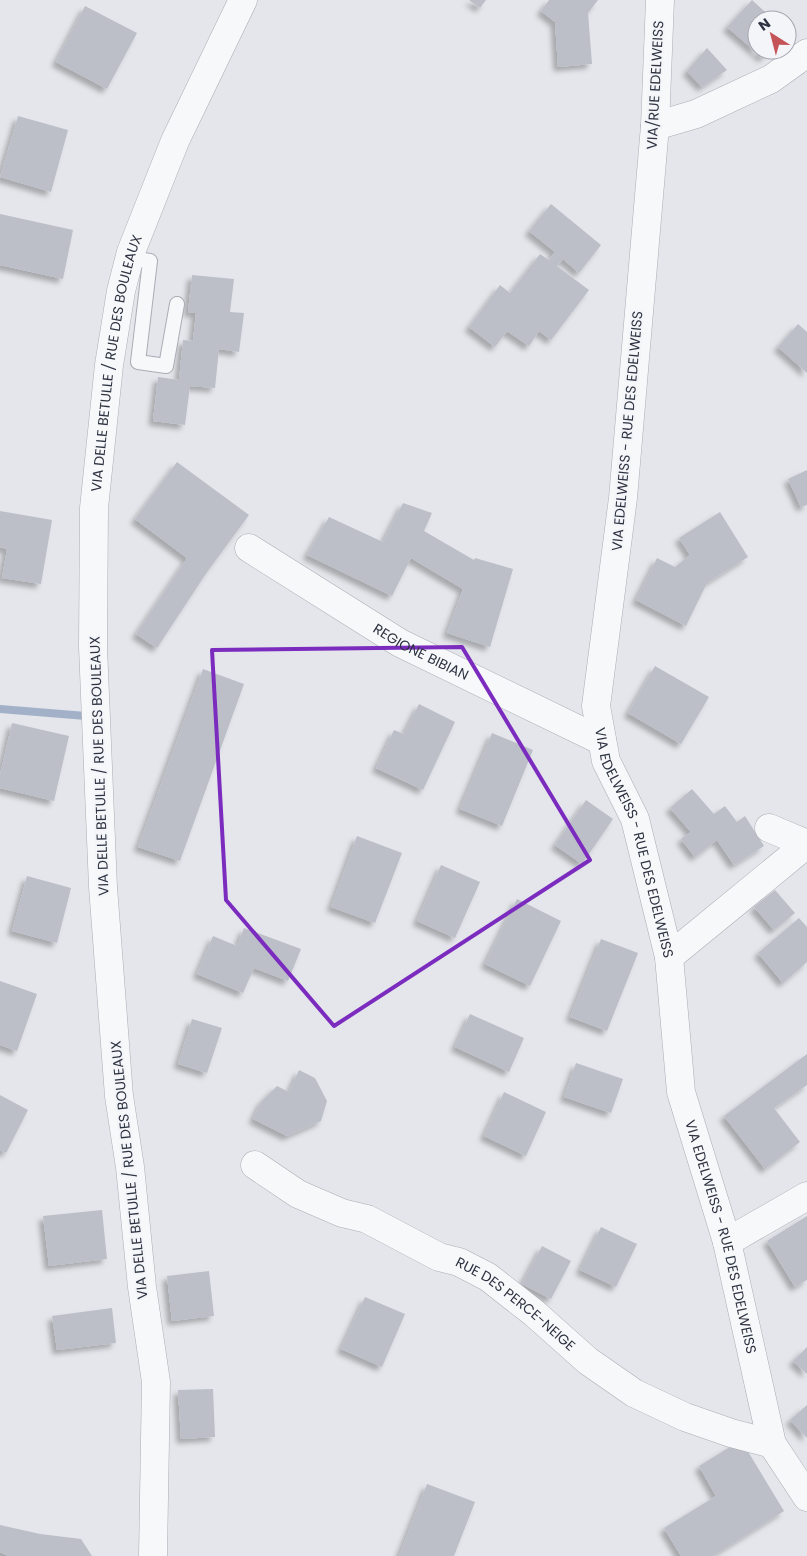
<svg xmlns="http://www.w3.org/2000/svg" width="807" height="1556" viewBox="0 0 807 1556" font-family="Poppins,sans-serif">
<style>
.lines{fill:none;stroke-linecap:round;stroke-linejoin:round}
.stream{stroke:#a2b1c8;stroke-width:8}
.building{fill:#bcbfc8;filter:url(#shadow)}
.service-casing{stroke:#a9adb5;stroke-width:16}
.minor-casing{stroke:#a9adb5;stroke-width:29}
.service{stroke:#f7f8f9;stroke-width:14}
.minor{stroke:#f7f8f9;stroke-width:28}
.marked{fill:none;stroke:#7b2cbf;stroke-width:4;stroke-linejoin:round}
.labels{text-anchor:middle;stroke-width:4.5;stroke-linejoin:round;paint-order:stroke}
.street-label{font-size:14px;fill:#2d3342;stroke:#f4f5f8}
</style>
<defs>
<filter id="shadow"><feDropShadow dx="-4.5" dy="4.5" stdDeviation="2.5" flood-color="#0004"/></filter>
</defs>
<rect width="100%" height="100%" fill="#e4e6eb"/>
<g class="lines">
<path class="stream" d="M 0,709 L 86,716"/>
</g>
<path class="building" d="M 469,0 L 486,0 L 480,8 Z
M 549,0 L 598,0 L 588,13 L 592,64 L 558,67 L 555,22 L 541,11 Z
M 752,0 L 774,20 L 757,20 L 757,50 L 771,50 L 763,58 L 727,27 Z
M 85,6 L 137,33 L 107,89 L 56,62 Z
M 707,48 L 727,70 L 702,87 L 687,71 Z
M 18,116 L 68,130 L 51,192 L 0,177 Z
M 551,204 L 601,245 L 579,273 L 563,259 L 557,266 L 589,290 L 551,340 L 539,331 L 529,346 L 507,331 L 495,347 L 469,327 L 500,285 L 510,293 L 540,254 L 549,260 L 555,252 L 529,231 Z
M 0,214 L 73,230 L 63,279 L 0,265 Z
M 192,275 L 234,279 L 230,312 L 244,313 L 239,352 L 219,349 L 215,388 L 190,386 L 185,425 L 153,421 L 158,377 L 179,380 L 183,340 L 193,341 L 196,313 L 188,312 Z
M 798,324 L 807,332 L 807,373 L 778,347 Z
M 177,462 L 249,515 L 207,572 L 157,648 L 136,634 L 187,558 L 135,519 Z
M 807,470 L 807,505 L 801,507 L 788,479 Z
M 403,503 L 432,513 L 424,531 L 474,560 L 475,558 L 513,569 L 490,647 L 447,633 L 463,589 L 411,558 L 392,596 L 307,555 L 329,517 L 383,542 Z
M 0,511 L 52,520 L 41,584 L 2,578 L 7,549 L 0,547 Z
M 720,512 L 748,557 L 707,583 L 686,626 L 636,600 L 657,558 L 675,567 L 690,555 L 679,538 Z
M 655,666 L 709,697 L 681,744 L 628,713 Z
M 203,669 L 244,684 L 180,861 L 138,847 Z
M 419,704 L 455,722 L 423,790 L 376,768 L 394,730 L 404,734 Z
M 12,723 L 69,736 L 54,801 L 0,788 L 0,775 Z
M 492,733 L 533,750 L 502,826 L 460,809 Z
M 692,789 L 714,814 L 725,806 L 737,822 L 745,816 L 764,846 L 734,865 L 717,840 L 695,857 L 681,839 L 691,832 L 670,808 Z
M 586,800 L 613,819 L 582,864 L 555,845 Z
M 357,836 L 402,853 L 375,923 L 331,907 Z
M 441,865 L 480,882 L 455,938 L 417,921 Z
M 27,876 L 71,888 L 57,943 L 12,931 Z
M 775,890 L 795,913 L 774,930 L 754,907 Z
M 517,899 L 561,921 L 530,986 L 485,964 Z
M 799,918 L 807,927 L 807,962 L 783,983 L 758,953 Z
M 244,928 L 301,949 L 288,981 L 254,968 L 243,993 L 197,974 L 213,936 L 237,946 Z
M 601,939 L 638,953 L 607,1031 L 570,1017 Z
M 0,981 L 37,994 L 17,1051 L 0,1045 Z
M 470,1014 L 524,1038 L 509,1072 L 455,1047 Z
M 192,1019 L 222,1028 L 207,1073 L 178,1064 Z
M 807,1054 L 807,1085 L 774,1108 L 800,1142 L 765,1169 L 724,1116 Z
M 576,1063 L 623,1079 L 611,1113 L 564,1097 Z
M 299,1070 L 315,1078 L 327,1101 L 321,1121 L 287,1136 L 253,1119 L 261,1102 L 277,1086 L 289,1092 Z
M 504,1092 L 546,1112 L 526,1156 L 484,1136 Z
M 0,1095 L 28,1110 L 6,1153 L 0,1150 Z
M 102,1210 L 107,1259 L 49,1266 L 43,1216 Z
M 807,1216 L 807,1280 L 795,1287 L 767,1241 Z
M 601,1227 L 637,1244 L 616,1287 L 580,1270 Z
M 542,1246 L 571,1261 L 551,1299 L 522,1284 Z
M 209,1271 L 214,1316 L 172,1321 L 167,1276 Z
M 365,1297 L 405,1314 L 382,1367 L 341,1349 Z
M 112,1308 L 116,1343 L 57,1350 L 52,1316 Z
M 807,1347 L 807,1374 L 793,1361 Z
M 213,1389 L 215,1437 L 181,1439 L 178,1390 Z
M 807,1405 L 807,1438 L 790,1420 Z
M 741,1440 L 784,1511 L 713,1556 L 681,1556 L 664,1528 L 716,1496 L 699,1466 Z
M 427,1484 L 475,1502 L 454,1556 L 399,1556 Z
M 0,1525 L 40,1534 L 81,1539 L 92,1556 L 9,1556 L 0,1552 Z"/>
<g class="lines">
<g class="service-casing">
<path id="service" d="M 130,258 L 150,261 L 138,362 L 166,366 L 177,304"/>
</g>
<g class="minor-casing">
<g id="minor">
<path id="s1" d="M 660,0 L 655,126 L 623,498 L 596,706 L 606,761 L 635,819 L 669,957 L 681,1092 L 727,1242 L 772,1444 L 807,1497"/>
<path d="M 655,126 L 696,114 L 771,79 L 807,53"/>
<path id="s2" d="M 249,548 L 400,643 L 602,741"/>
<path d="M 669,957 L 807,844 L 769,828"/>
<path id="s3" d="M 255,1165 L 298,1194 L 342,1213 L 367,1219 L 439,1257 L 459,1262 L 488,1277 L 534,1313 L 588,1361 L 634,1393 L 685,1417 L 731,1433 L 772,1444"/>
<path d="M 727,1242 L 807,1196"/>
<path id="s4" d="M 153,1556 L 156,1382 L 142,1287 L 130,1167 L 119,1096 L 103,887 L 93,647 L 94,508 L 109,365 L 121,291 L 131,252 L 175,141 L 243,0"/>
</g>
</g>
<use href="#service" class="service"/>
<use href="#minor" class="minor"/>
</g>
<path class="marked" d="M 462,647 L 590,860 L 334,1026 L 226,900 L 212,650 Z"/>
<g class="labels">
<g class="street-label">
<text transform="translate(655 85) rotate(-87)" y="5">VIA/RUE EDELWEISS</text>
<text dy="5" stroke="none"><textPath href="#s4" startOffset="1198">VIA DELLE BETULLE / RUE DES BOULEAUX</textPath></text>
<text transform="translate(627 431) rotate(-85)" y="5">VIA EDELWEISS - RUE DES EDELWEISS</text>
<text dy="5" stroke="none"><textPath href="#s2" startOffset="201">REGIONE BIBIAN</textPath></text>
<text transform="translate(99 766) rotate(-92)" y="5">VIA DELLE BETULLE / RUE DES BOULEAUX</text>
<text dy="5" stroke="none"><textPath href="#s1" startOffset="852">VIA EDELWEISS - RUE DES EDELWEISS</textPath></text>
<text transform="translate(129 1170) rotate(-96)" y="5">VIA DELLE BETULLE / RUE DES BOULEAUX</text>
<text dy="5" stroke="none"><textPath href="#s1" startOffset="1258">VIA EDELWEISS - RUE DES EDELWEISS</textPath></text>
<text dy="5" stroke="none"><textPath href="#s3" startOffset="298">RUE DES PERCE-NEIGE</textPath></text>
</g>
</g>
<g transform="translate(772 35) rotate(324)"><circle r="24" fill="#f4f5f8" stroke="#a4a7af"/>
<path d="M0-4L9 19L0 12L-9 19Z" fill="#c55459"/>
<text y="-8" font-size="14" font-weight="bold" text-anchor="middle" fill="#2d3342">N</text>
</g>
</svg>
